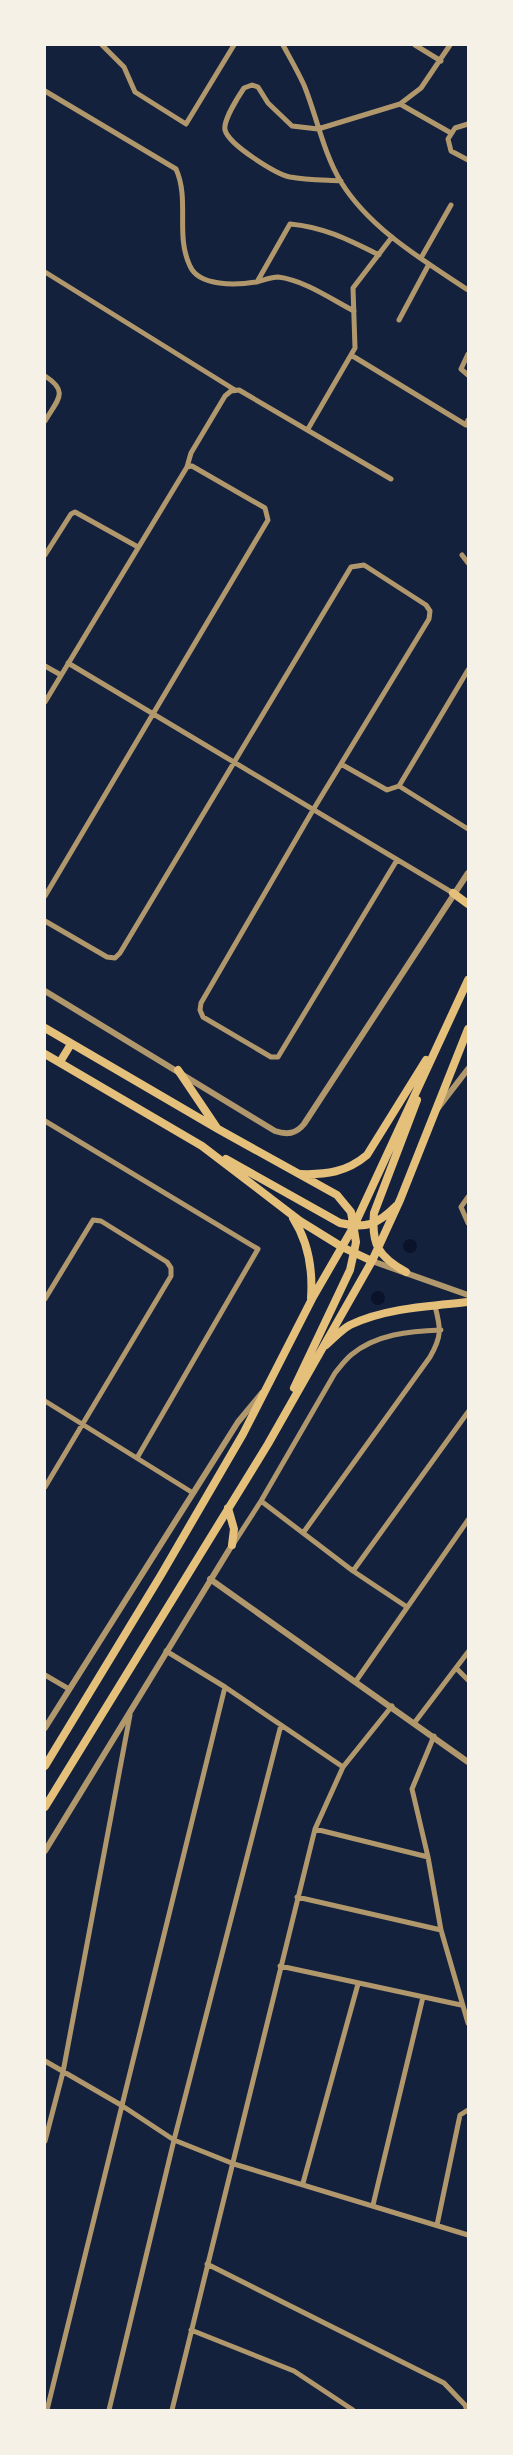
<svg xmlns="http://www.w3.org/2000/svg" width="513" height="2455" viewBox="0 0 513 2455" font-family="Georgia,serif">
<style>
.water{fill:#0b132b}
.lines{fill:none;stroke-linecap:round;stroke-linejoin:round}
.minor{stroke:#b1986c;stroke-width:5}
.tertiary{stroke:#b1986c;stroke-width:6}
.primary{stroke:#e5c07b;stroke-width:8}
</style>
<rect width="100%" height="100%" fill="#14213d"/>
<path class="water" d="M403 1246a7 7 0 1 1 14 0a7 7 0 1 1-14 0Z
M371 1298a7 7 0 1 1 14 0a7 7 0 1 1-14 0Z"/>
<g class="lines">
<path class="minor" d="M 102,45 L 124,67 L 135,92 L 186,124 L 234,45
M 283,45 C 290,58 298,72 304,85 C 317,117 323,152 341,182 C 370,229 423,260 468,290
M 415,45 L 441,61
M 45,91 L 176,169 C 190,200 175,235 190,266 C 199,287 237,285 256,282 C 263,281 270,277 278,277 C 304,280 331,299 354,311
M 400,104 L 451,133
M 468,124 L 455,128 L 448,139 L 451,151 L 468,160
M 341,181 C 325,180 306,180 290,177 C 276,174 229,145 225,130 C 223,121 238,97 244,88 L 252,85 L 258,87 L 268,103 L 292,126 L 318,129 L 400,104 L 421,88 L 450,45
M 421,258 L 451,205
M 45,272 L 235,390
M 257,282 L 290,224 C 324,227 349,240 379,255
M 399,320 L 429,264
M 468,354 L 461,369 L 468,375
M 351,355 L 466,425 L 468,420
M 45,376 C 70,392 57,400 45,421
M 308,429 L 355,348 L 353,288 L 392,237
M 187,467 L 191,453 L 225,396 L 231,391 L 239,390 L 391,479
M 45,555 L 71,514 L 75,512 L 138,547
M 462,555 L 468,563
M 68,663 L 453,893
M 45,666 L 61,675
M 45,702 L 187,467 L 192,466 L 265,508 L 268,520 L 45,896
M 341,764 L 387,790 L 399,786 L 468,829
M 399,786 L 468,670
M 45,921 L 107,957 L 115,958 L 120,953 L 351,567 L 364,565 L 426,605 L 430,611 L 429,619 L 313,810 L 201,1003 L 200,1010 L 203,1017 L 271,1057 L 278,1057 L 397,860
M 45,1121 L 258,1249 L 137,1458
M 468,1197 L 461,1207 L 468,1223
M 45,1299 L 93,1220 L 101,1221 L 167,1262 L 171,1268 L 171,1276 L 45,1487
M 45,1401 L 193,1493
M 261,1501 L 353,1571 L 407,1607
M 303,1533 L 430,1357 C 442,1336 441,1329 435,1306
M 234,1543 L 261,1501 L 335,1373 C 340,1367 345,1360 351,1355 C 376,1334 410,1331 441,1330
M 353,1571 L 468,1412
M 166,1651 L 225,1687 L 343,1767
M 456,1668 L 468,1680
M 45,1675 L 69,1689
M 356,1681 L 468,1520
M 415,1722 L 468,1652
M 434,1736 L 412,1789 L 428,1857 L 441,1930 L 468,2023
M 315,1829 L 428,1857
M 297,1897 L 441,1930
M 280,1966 L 461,2005
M 45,2061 L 121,2105 L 174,2140 L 234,2164 L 468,2235
M 45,2141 L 63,2072 L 130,1715
M 303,2183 L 358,1984
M 373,2205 L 423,1997
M 437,2225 L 460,2115 L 468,2110
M 207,2264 L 444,2383 L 465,2405 L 467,2410
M 191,2330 L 294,2371 L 353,2410
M 47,2410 L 225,1687
M 109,2410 L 174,2140 L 281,1725
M 172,2410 L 315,1829 L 343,1767 L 392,1706"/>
<path class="tertiary" d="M 45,991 L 275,1131 C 287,1135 296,1134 304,1124 L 468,873
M 438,1108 L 468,1069
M 372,1261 L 468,1295
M 210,1579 L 468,1762
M 45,1728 L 238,1422 L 262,1393
M 45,1851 L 232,1545"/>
<path class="primary" d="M 453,893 L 468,904
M 45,1028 L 218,1129 L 337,1195 L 351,1212 L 356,1242 L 354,1252 L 350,1270 L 294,1388
M 45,1054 L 202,1146 L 300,1221 L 342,1247 L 372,1261
M 60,1062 L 71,1044
M 178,1070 L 217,1128
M 226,1159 L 340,1223 C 366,1229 377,1225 396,1206
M 300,1174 C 326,1175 347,1172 367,1155 L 426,1060
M 293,1218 C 309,1243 313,1269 311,1298
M 406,1272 C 379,1257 371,1245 374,1213 L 417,1100
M 326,1345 C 334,1338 341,1330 350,1325 C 385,1308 430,1306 468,1302
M 228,1508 L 234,1529 L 232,1545
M 45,1766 L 161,1575 L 243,1434 L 313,1297 L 354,1226 L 468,980
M 45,1807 L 268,1444 L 372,1261 L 400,1200 L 468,1029"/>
</g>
<rect width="513" height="2455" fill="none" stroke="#f6f1e7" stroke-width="92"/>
</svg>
